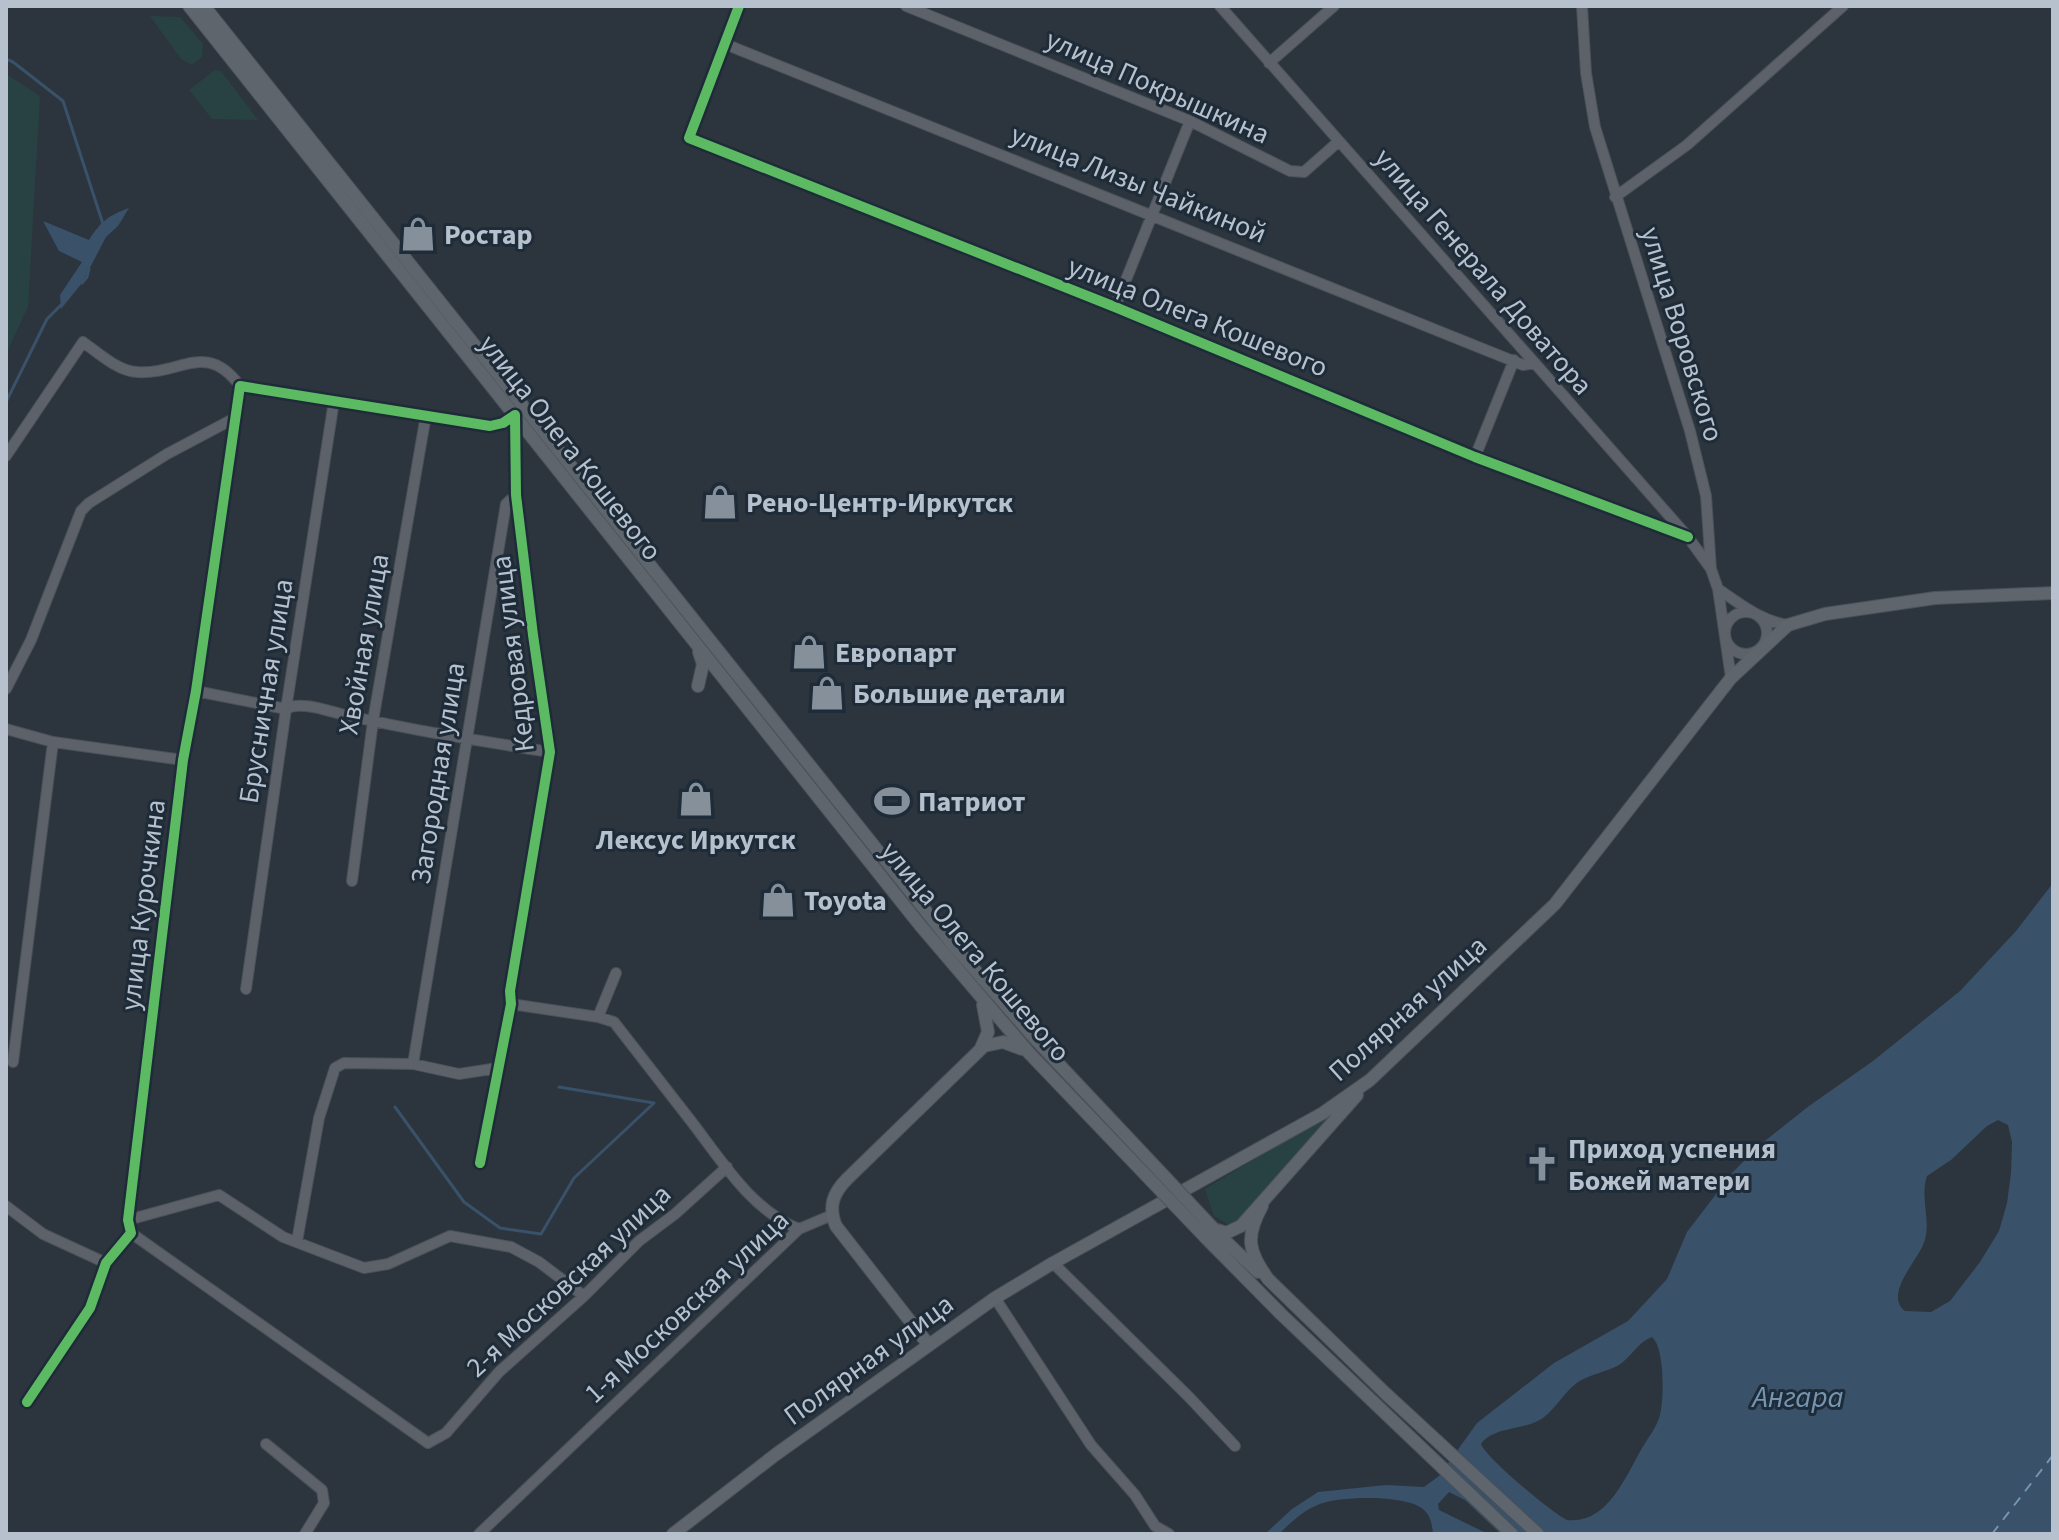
<svg xmlns="http://www.w3.org/2000/svg" width="2059" height="1540" viewBox="0 0 2059 1540" font-family="'Source Sans 3',sans-serif">
<style>
.green{fill:#284244}
.water{fill:#395169;fill-rule:evenodd}
.lines{fill:none;stroke-linecap:round;stroke-linejoin:round}
.stream{stroke:#395169;stroke-width:3}
.ferry{stroke:#7595b1;stroke-width:2;stroke-dasharray:10 8;stroke-linecap:butt}
.minor-casing{stroke:#4b5157;stroke-width:12}
.major-casing{stroke:#4a5159;stroke-width:14}
.minor{stroke:#5d626a;stroke-width:10}
.major{stroke:#5f656c;stroke-width:12}
.major-bridge-casing{stroke:#4a5159;stroke-width:14;stroke-linecap:butt}
.major-bridge{stroke:#5f656c;stroke-width:12}
.cycleway-casing{stroke:#1e2b39;stroke-width:15}
.cycleway{stroke:#5cba63;stroke-width:10}
.labels{text-anchor:middle;stroke-width:6;stroke-linejoin:round;paint-order:stroke}
.street-label{font-size:28px;fill:#b7c1cd;stroke:#1e2b39}
.poi-label{font-size:28px;font-weight:bold;fill:#b7c1cd;stroke:#1e2b39;text-anchor:start}
.water-label{font-size:30px;font-style:italic;fill:#7595b1;stroke:#1e2b39}
</style>
<rect width="100%" height="100%" fill="#2c353d"/>
<path class="green" d="M 150,16 L 180,17 L 203,44 L 202,57 L 192,65 L 181,59 Z
M 215,70 L 221,71 L 258,120 L 212,119 L 189,90 Z
M 6,74 L 40,96 L 28,307 L 6,354 Z
M 1321,1119 L 1325,1119 L 1325,1122 L 1239,1221 L 1228,1224 L 1214,1216 L 1205,1189 Z"/>
<path class="water" d="M 129,208 L 118,226 L 106,237 L 82,283 L 61,309 L 60,295 L 82,262 L 59,251 L 43,221 L 89,240 C 100,222 109,215 129,208 Z
M 2053,883 L 2053,1534 L 1501,1534 L 1465,1500 L 1449,1492 L 1438,1504 L 1439,1510 L 1488,1534 L 1433,1534 C 1432,1523 1430,1513 1420,1507 C 1401,1495 1340,1496 1320,1504 C 1304,1510 1291,1522 1279,1534 L 1265,1534 L 1292,1509 L 1318,1492 L 1386,1485 L 1424,1487 L 1439,1476 L 1477,1423 L 1554,1363 L 1628,1321 L 1667,1279 L 1687,1232 L 1733,1172 L 1761,1144 L 1809,1106 L 1873,1061 L 1960,991 L 2016,931 ZM 1998,1120 L 2008,1125 L 2012,1142 L 2011,1173 L 2007,1203 L 1999,1231 L 1980,1262 L 1950,1301 L 1931,1312 L 1905,1311 C 1884,1295 1916,1262 1923,1245 C 1933,1223 1919,1199 1927,1176 L 1951,1160 L 1987,1126 ZM 1652,1337 C 1665,1348 1664,1399 1660,1415 C 1657,1427 1648,1438 1642,1448 C 1626,1476 1607,1525 1567,1520 C 1552,1513 1485,1457 1481,1444 C 1494,1426 1524,1431 1543,1418 C 1557,1407 1564,1392 1578,1382 C 1591,1374 1606,1372 1619,1365 C 1631,1357 1638,1342 1652,1337 Z"/>
<g class="lines">
<path class="stream" d="M 6,59 L 13,62 L 63,101 L 103,224
M 82,283 L 87,277 L 89,269
M 6,402 L 47,319 L 63,303
M 395,1107 L 464,1202 L 500,1228 L 541,1234 L 574,1178 L 654,1103 L 559,1087"/>
<path class="ferry" d="M 1992,1534 L 2053,1455"/>
<g class="minor-casing">
<path id="minor" d="M 739,6 L 689,138 L 1115,307 L 1475,457 L 1688,537
M 906,6 L 1190,121 L 1290,171 L 1304,172 L 1338,142
M 1220,6 L 1688,537 L 1711,569
M 1582,6 L 1586,73 L 1595,127 L 1690,431 L 1706,496 L 1711,569 L 1718,589 L 1731,678
M 725,44 L 1523,365 L 1535,363
M 1269,63 L 1334,6
M 1615,197 L 1687,145 L 1843,6
M 1115,307 L 1190,121
M 240,386 L 490,426 L 503,423 L 515,415 L 516,495 L 533,635 L 550,752 L 510,991 L 511,1004 L 480,1163
M 6,456 L 83,342 C 98,353 118,371 137,372 C 181,375 206,340 240,386
M 1475,457 L 1514,360
M 1718,589 C 1740,604 1761,621 1788,625
M1725 633a21 21 0 1 1 42 0a21 21 0 1 1-42 0Z
M 6,689 L 31,640 L 81,511 L 89,503 L 167,454 L 235,418
M 196,691 L 286,709 C 300,701 325,710 341,714 C 410,730 480,741 550,752
M 6,729 L 53,742 L 183,760
M 352,881 L 373,721 L 426,415
M 246,989 L 286,709 L 334,401
M 511,1004 L 598,1017 L 614,1022 C 640,1055 665,1088 691,1121 C 721,1160 752,1211 799,1229
M 598,1017 L 616,973
M 13,1062 L 53,742
M 413,1064 L 506,504 L 516,495
M 6,1206 L 43,1234 L 106,1263
M 128,1220 L 219,1195 L 283,1237 L 364,1268 L 388,1264 L 450,1236 L 511,1247 L 539,1262 L 584,1296
M 131,1233 L 428,1443 L 446,1433 L 499,1372 L 584,1296 L 639,1241 L 675,1214 L 727,1167
M 297,1241 L 319,1118 L 335,1068 L 344,1063 L 413,1064 L 459,1074 L 498,1068
M 1053,1263 L 1189,1397 L 1235,1446
M 995,1298 L 1091,1445 L 1135,1495 L 1155,1526 L 1169,1534
M 27,1402 L 90,1308 L 106,1263 L 131,1233 L 128,1220 L 183,760 L 196,691 L 240,386
M 266,1444 L 322,1490 L 324,1503 L 305,1534
M 479,1534 L 799,1229 L 832,1215"/>
</g>
<g class="major-casing">
<path id="major" d="M 189,6 L 919,924 L 1029,1053
M 204,6 L 953,945 L 1038,1042
M 698,686 L 703,664 L 699,652
M 981,1048 L 988,1032 L 983,1005
M 1262,1206 C 1245,1237 1248,1251 1268,1279 L 1385,1393 L 1538,1534
M 1214,1229 L 1226,1233 L 1241,1226 L 1357,1095
M 1216,1232 L 1258,1272
M 1206,1238 L 1281,1314 L 1512,1534
M 928,1344 L 836,1226 C 828,1207 833,1193 847,1179 L 984,1046 L 1003,1042 L 1022,1049
M 673,1534 L 775,1455 L 995,1298 L 1053,1263 L 1323,1113 L 1370,1080 L 1555,904 L 1731,678 L 1788,625 L 1825,614 L 1935,598 L 2053,593"/>
</g>
<use href="#minor" class="minor"/>
<use href="#major" class="major"/>
<g class="major-bridge-casing">
<path id="major-bridge" d="M 1038,1042 L 1214,1229
M 1029,1053 L 1206,1238"/>
</g>
<use href="#major-bridge" class="major-bridge"/>
<g class="cycleway-casing">
<path id="cycleway" d="M 739,6 L 689,138 L 1115,307 L 1475,457 L 1688,537
M 27,1402 L 90,1308 L 106,1263 L 131,1233 L 128,1220 L 183,760 L 196,691 L 240,386 L 490,426 L 503,423 L 515,415 L 516,495 L 533,635 L 550,752 L 510,991 L 511,1004 L 480,1163"/>
</g>
<use href="#cycleway" class="cycleway"/>
</g>
<defs>
<g id="shop-bare" transform="scale(2.76)"><path d="M-5-2.5h2.3a2.7 3.5 0 0 1 5.4 0H5L5.5 6h-11ZM-1.5-2.5h3a1.5 2.3 0 0 0-3 0Z" fill="#86909b" stroke="#1e2b39" stroke-width="2.5" paint-order="stroke"/></g>
<g id="stadium-bare" transform="scale(2.76)"><path d="M0-5a6.5 5 0 1 0 0 10a6.5 5 0 1 0 0-10ZM-3.5-1.8h7v3.6h-7Z" fill="#86909b" stroke="#1e2b39" stroke-width="2.5" paint-order="stroke"/></g>
<g id="church-bare" transform="scale(2.76)"><path d="M-1.2-6h2.4v3.5h3.3v2.4h-3.3V6h-2.4V-.1h-3.3v-2.4h3.3Z" fill="#86909b" stroke="#1e2b39" stroke-width="2.5" paint-order="stroke"/></g>
</defs>
<g fill-rule="evenodd">
<use href="#shop-bare" x="418" y="234"/>
<use href="#shop-bare" x="720" y="502"/>
<use href="#shop-bare" x="809" y="652"/>
<use href="#shop-bare" x="827" y="693"/>
<use href="#shop-bare" x="696" y="799"/>
<use href="#stadium-bare" x="892" y="801"/>
<use href="#shop-bare" x="778" y="900"/>
<use href="#church-bare" x="1542" y="1164"/>
</g>
<g class="labels">
<g class="street-label">
<text transform="translate(1158 86) rotate(24)" y="10">улица Покрышкина</text>
<text transform="translate(1139 183) rotate(22)" y="10">улица Лизы Чайкиной</text>
<text transform="translate(1484 271) rotate(49)" y="10">улица Генерала Доватора</text>
<text transform="translate(1198 316) rotate(22)" y="10">улица Олега Кошевого</text>
<text transform="translate(1683 334) rotate(73)" y="10">улица Воровского</text>
<text transform="translate(571 447) rotate(52)" y="10">улица Олега Кошевого</text>
<text transform="translate(363 644) rotate(-80)" y="10">Хвойная улица</text>
<text transform="translate(512 654) rotate(-97)" y="10">Кедровая улица</text>
<text transform="translate(265 691) rotate(-81)" y="10">Брусничная улица</text>
<text transform="translate(437 773) rotate(-81)" y="10">Загородная улица</text>
<text transform="translate(142 905) rotate(-83)" y="10">улица Курочкина</text>
<text transform="translate(976 951) rotate(50)" y="10">улица Олега Кошевого</text>
<text transform="translate(1407 1008) rotate(-42)" y="10">Полярная улица</text>
<text transform="translate(568 1280) rotate(-43)" y="10">2-я Московская улица</text>
<text transform="translate(686 1306) rotate(-43)" y="10">1-я Московская улица</text>
<text transform="translate(868 1359) rotate(-36)" y="10">Полярная улица</text>
</g>
<g class="poi-label">
<text x="444" y="244">Ростар</text>
<text x="746" y="512">Рено-Центр-Иркутск</text>
<text x="835" y="662">Европарт</text>
<text x="853" y="703">Большие детали</text>
<text x="918" y="811">Патриот</text>
<text x="696" y="849" text-anchor="middle">Лексус Иркутск</text>
<text x="804" y="910">Toyota</text>
<text x="1568" y="1158">Приход успения<tspan x="1568" dy="32">Божей матери</tspan></text>
</g>
<g class="water-label">
<text x="1798" y="1407">Ангара</text>
</g>
</g>
<rect width="2059" height="1540" fill="none" stroke="#b7c1cd" stroke-width="16"/>
</svg>
